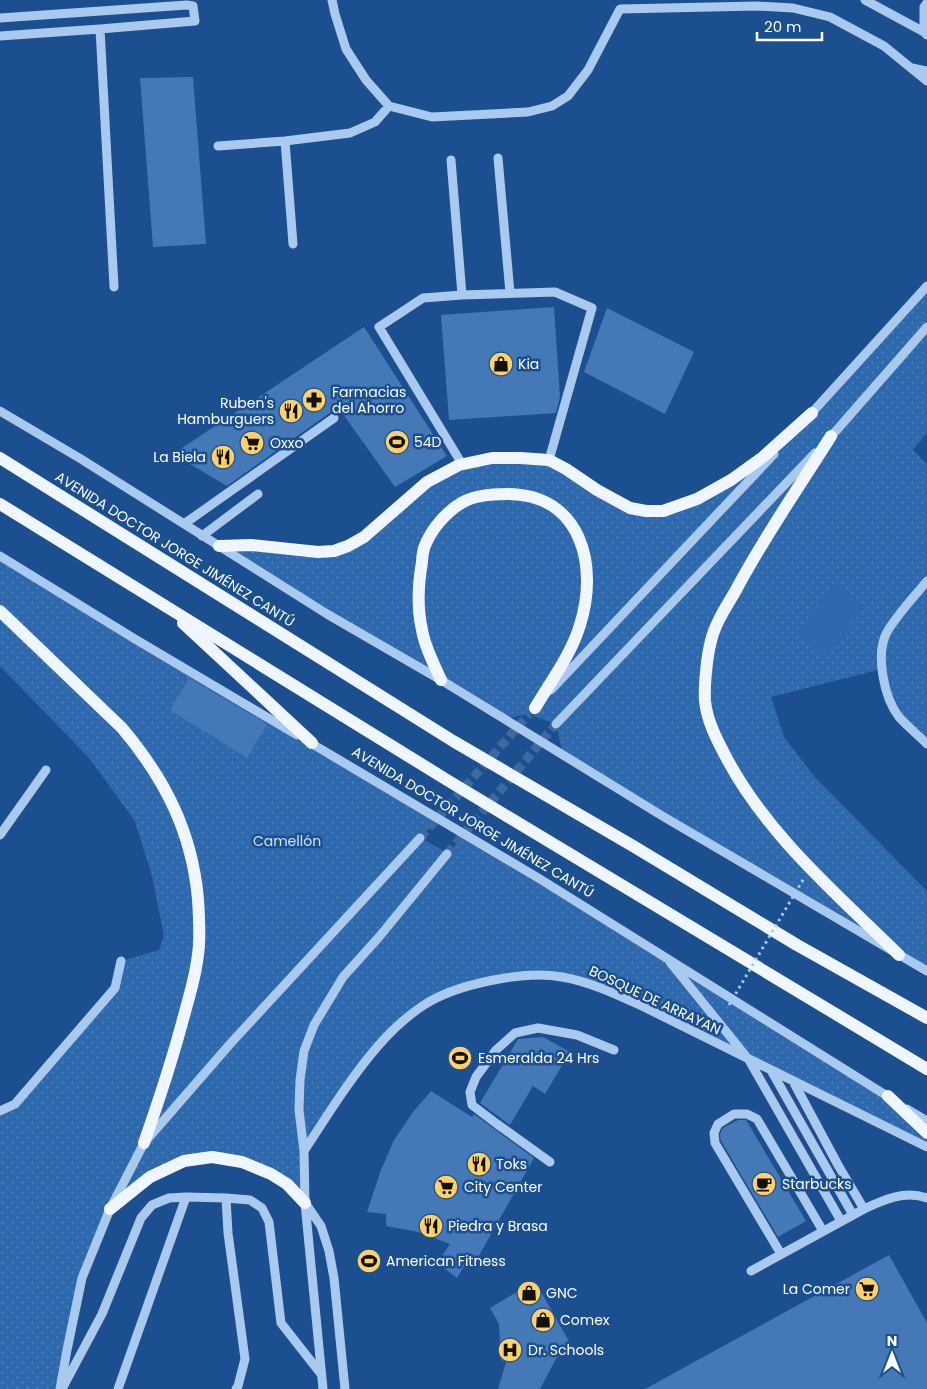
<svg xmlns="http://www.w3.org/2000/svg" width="927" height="1389" viewBox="0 0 927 1389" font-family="Poppins,sans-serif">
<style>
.park{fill:url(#park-dots)}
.garden{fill:#2e69ad}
.building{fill:#4478b7}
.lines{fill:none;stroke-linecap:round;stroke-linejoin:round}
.minor-tunnel{stroke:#3d69a0;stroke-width:9;stroke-dasharray:9 4.5;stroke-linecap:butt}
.minor{stroke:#a9c9ee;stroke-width:9}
.major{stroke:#f0f6ff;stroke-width:12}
.path-bridge{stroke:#a9c9ee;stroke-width:3;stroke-dasharray:2.5 4;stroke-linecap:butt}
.labels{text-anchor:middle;stroke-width:5;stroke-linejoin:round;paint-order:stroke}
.poi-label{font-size:14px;fill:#fff;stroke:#1b4f8f;text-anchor:start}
.street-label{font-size:14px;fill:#fff;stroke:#1b4f8f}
.park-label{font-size:14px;fill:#cfe3fa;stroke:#1b4f8f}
</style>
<defs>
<pattern id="park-dots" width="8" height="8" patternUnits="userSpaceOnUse" patternTransform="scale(1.25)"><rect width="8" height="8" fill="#2e69ad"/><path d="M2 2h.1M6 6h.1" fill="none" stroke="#4d80b9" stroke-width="1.8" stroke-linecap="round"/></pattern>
</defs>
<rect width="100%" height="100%" fill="#1b4f8f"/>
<path class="park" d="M 927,286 L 927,433 L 913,450 L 927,464 L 927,744 L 899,716 L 882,669 L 771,697 L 784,737 L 814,776 L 927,891 L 927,971 L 563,755 L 556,724 L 529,714 L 504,719 L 219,546 L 334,551 L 459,465 L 549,460 L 646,511 L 697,499 L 812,413 Z
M 0,554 L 438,818 L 421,838 L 447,853 L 467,835 L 927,1121 L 927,1147 L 644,1007 L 562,977 L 488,982 L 424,1005 L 378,1046 L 304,1151 L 305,1203 L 242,1162 L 184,1161 L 110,1209 L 82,1278 L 60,1389 L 0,1389 L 0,1111 L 15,1104 L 115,988 L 121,961 L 159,950 L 164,936 L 152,876 L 135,821 L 89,758 L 0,666 Z"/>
<path class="garden" d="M 836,585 L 864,609 L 825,655 L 797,631 Z"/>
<path class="building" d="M 193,77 L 206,244 L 153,247 L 140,78 Z
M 554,307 L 560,397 L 556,413 L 449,420 L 441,315 Z
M 607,308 L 694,352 L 665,414 L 584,372 Z
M 364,327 L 447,456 L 395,487 L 338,407 L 227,486 L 173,454 Z
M 189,678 L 267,724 L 247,758 L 170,710 Z
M 543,1037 L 570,1052 L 545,1094 L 533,1086 L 510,1125 L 480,1103 L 518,1039 Z
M 431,1091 L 472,1117 L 474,1114 L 534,1158 L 476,1261 L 463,1268 L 457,1278 L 437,1263 L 450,1244 L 418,1232 L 386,1226 L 386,1214 L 367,1212 L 381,1170 L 394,1140 L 413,1112 Z
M 738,1120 L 746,1120 L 806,1221 L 778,1237 L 721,1141 L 720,1134 L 723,1128 Z
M 889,1255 L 927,1323 L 927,1389 L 645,1389 Z
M 535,1281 L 571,1345 L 556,1359 L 540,1389 L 498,1389 L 506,1362 L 501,1360 L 499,1324 L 490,1308 Z"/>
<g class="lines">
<path class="minor-tunnel" d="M 420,838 L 529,714
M 447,854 L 556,724"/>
<path class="minor" d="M 332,0 L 335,14 L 346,49 L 366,80 L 389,106 L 432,117 L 528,112 L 552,106 L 568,96 L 588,70 L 620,9 L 757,6 L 793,8 L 830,17 L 884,46 L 927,81
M 865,0 L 924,32 L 927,35
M 0,18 L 187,5 L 193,6 L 195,21 L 100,29 L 0,36
M 100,29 L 114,287
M 924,32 L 924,7 L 927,3
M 912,68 L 927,71
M 285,141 L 293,244
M 218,146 L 285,141 L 350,133 L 375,122 L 389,106
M 498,158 L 510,293
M 451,160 L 462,295
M 0,411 L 81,459 L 327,614 L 441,680 L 664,817 L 927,971
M 808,417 L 927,286
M 828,440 L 927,327
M 462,464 L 379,327 L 423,298 L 462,295 L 555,292 L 592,308 L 549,460
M 184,524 L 334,418
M 202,536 L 258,494
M 0,556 L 135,639 L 297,735
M 927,581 C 914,597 897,615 887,632 C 875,654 884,698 899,717 C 907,726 918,735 927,744
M 551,690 L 774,454
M 556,724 L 815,453
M 309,742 L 540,879 L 892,1099
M 0,835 L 46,770
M 670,962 L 749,1060 L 841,1221
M 772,1072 L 853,1215
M 794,1083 L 838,1165 L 864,1209
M 907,1109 L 927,1121
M 0,1111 L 15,1104 L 115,988 L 121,961
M 304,1151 C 327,1116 351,1077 378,1046 C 391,1031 407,1016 424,1005 C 456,984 525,970 562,977 C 591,982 618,995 644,1007 L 927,1147
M 550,1162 L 497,1124 L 472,1105 L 470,1092 L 476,1077 L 496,1050 L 515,1033 L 538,1028 L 577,1035 L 614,1050
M 226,1198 L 228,1233 L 245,1359 L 238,1386 L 236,1389
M 306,1204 L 321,1226 L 329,1251 L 334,1278 L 345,1389
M 781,1254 L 715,1143 L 714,1133 L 718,1124 L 734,1114 L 747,1114 L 757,1119 L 823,1231
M 751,1271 L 864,1209 C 883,1200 905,1190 927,1198
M 63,1387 L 102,1314 L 141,1218 L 152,1205 L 169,1198 L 186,1197 L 226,1198 L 250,1200 L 262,1208 L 269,1222 L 281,1323 L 321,1374
M 60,1389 L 67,1350 L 82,1278 L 110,1209 L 144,1143 L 230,1044 L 420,838
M 118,1389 L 186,1197
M 323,1389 L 305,1203 L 304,1151 L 299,1110 L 300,1080 L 304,1051 L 314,1025 L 343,977 L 379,937 L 447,854"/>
<path class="major" d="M 831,436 C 799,487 764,537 736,590 C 727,606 715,623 711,641 C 707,655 704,686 705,701 C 707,721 717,740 726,757 C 767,835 837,894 899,955
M 0,458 L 453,741 L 633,846 L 797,945 L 927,1018
M 0,504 L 447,780 L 927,1069
M 219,546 L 251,545 L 318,552 L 334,551 L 348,546 L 364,537 L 427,482 L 459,465 L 492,458 L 520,458 L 549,460 L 566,469 L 597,490 L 630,508 L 646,511 L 663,511 L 697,499 L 731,480 L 763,457 L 812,413
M 0,611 L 122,728 C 165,779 192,832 198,899 C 199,915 200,930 199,945 C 197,972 189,997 182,1023 C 171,1064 158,1103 144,1143
M 183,623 L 312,743
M 441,680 C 434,664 425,648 422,630 C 417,608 418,585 422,562 C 422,558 423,552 424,548 C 431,529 446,512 463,502 C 476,495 493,494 507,494 C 581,494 599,565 580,625 C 571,655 551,681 535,708
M 888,1096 L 927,1133
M 110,1209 L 150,1177 L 184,1161 L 212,1157 L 242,1162 L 271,1174 L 287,1184 L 305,1203"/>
<path class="path-bridge" d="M 729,1005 L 804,878"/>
</g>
<defs>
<g id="shop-disc" transform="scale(1.25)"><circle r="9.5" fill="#ffd166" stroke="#1b4f8f"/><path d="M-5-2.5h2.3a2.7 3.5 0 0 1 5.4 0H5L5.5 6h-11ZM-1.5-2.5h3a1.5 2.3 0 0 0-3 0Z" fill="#111"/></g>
<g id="pharmacy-disc" transform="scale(1.25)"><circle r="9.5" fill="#ffd166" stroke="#1b4f8f"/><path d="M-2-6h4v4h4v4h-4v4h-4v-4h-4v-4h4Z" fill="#111"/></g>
<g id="restaurant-disc" transform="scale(1.25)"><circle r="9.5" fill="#ffd166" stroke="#1b4f8f"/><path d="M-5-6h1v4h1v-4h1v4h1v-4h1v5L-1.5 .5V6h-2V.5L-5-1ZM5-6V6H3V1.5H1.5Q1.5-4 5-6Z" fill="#111"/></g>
<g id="stadium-disc" transform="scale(1.25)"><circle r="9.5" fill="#ffd166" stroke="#1b4f8f"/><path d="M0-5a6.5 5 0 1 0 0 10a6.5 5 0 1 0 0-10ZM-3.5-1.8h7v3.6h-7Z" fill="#111"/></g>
<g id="supermarket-disc" transform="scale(1.25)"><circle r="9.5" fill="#ffd166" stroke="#1b4f8f"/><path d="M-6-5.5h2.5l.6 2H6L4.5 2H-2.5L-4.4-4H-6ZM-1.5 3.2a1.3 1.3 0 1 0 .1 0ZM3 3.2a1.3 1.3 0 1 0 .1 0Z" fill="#111"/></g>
<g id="cafe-disc" transform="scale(1.25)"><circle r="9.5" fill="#ffd166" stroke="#1b4f8f"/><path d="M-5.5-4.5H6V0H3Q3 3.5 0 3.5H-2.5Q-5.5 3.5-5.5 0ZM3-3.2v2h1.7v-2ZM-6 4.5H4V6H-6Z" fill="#111"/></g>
<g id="hospital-disc" transform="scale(1.25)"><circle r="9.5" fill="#ffd166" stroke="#1b4f8f"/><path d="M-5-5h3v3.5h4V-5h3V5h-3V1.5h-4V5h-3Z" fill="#111"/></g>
</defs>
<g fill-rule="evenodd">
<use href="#shop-disc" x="501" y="364"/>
<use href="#pharmacy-disc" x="314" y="400"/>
<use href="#restaurant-disc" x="291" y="411"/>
<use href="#stadium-disc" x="397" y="442"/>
<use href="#supermarket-disc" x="252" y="443"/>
<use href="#restaurant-disc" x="223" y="457"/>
<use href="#stadium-disc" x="460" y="1058"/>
<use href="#restaurant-disc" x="479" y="1164"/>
<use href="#cafe-disc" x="764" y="1184"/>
<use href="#supermarket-disc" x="446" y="1187"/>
<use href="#restaurant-disc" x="431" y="1226"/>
<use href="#stadium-disc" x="369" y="1261"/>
<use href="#supermarket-disc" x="867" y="1289"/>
<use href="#shop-disc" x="529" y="1293"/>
<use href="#shop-disc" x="543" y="1320"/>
<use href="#hospital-disc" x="510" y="1350"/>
</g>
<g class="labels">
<g class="poi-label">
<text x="518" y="369">Kia</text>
<text x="332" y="397">Farmacias<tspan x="332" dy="16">del Ahorro</tspan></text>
<text x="274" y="408" text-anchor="end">Ruben's<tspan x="274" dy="16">Hamburguers</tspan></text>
<text x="414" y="447">54D</text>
<text x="270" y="448">Oxxo</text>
<text x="206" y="462" text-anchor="end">La Biela</text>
<text x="478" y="1063">Esmeralda 24 Hrs</text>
<text x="496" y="1169">Toks</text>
<text x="782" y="1189">Starbucks</text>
<text x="464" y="1192">City Center</text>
<text x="448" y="1231">Piedra y Brasa</text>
<text x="386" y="1266">American Fitness</text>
<text x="850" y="1294" text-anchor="end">La Comer</text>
<text x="546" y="1298">GNC</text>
<text x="560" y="1325">Comex</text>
<text x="528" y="1355">Dr. Schools</text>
</g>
<g class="street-label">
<text transform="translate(175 549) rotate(32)" y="5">AVENIDA DOCTOR JORGE JIMÉNEZ CANTÚ</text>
<text transform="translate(473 822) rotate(31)" y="5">AVENIDA DOCTOR JORGE JIMÉNEZ CANTÚ</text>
<text transform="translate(655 1000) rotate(25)" y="5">BOSQUE DE ARRAYAN</text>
</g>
<g class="park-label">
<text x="287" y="846">Camellón</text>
</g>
</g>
<g transform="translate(892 1354)" stroke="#1b4f8f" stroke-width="4" paint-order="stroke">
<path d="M0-4L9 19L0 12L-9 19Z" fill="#ffffff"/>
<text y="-8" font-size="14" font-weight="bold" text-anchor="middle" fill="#ffffff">N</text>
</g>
<path d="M757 32v8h65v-8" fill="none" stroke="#ffffff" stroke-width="2.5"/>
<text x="764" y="32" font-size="15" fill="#ffffff" stroke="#1b4f8f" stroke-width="4" paint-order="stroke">20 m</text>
</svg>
